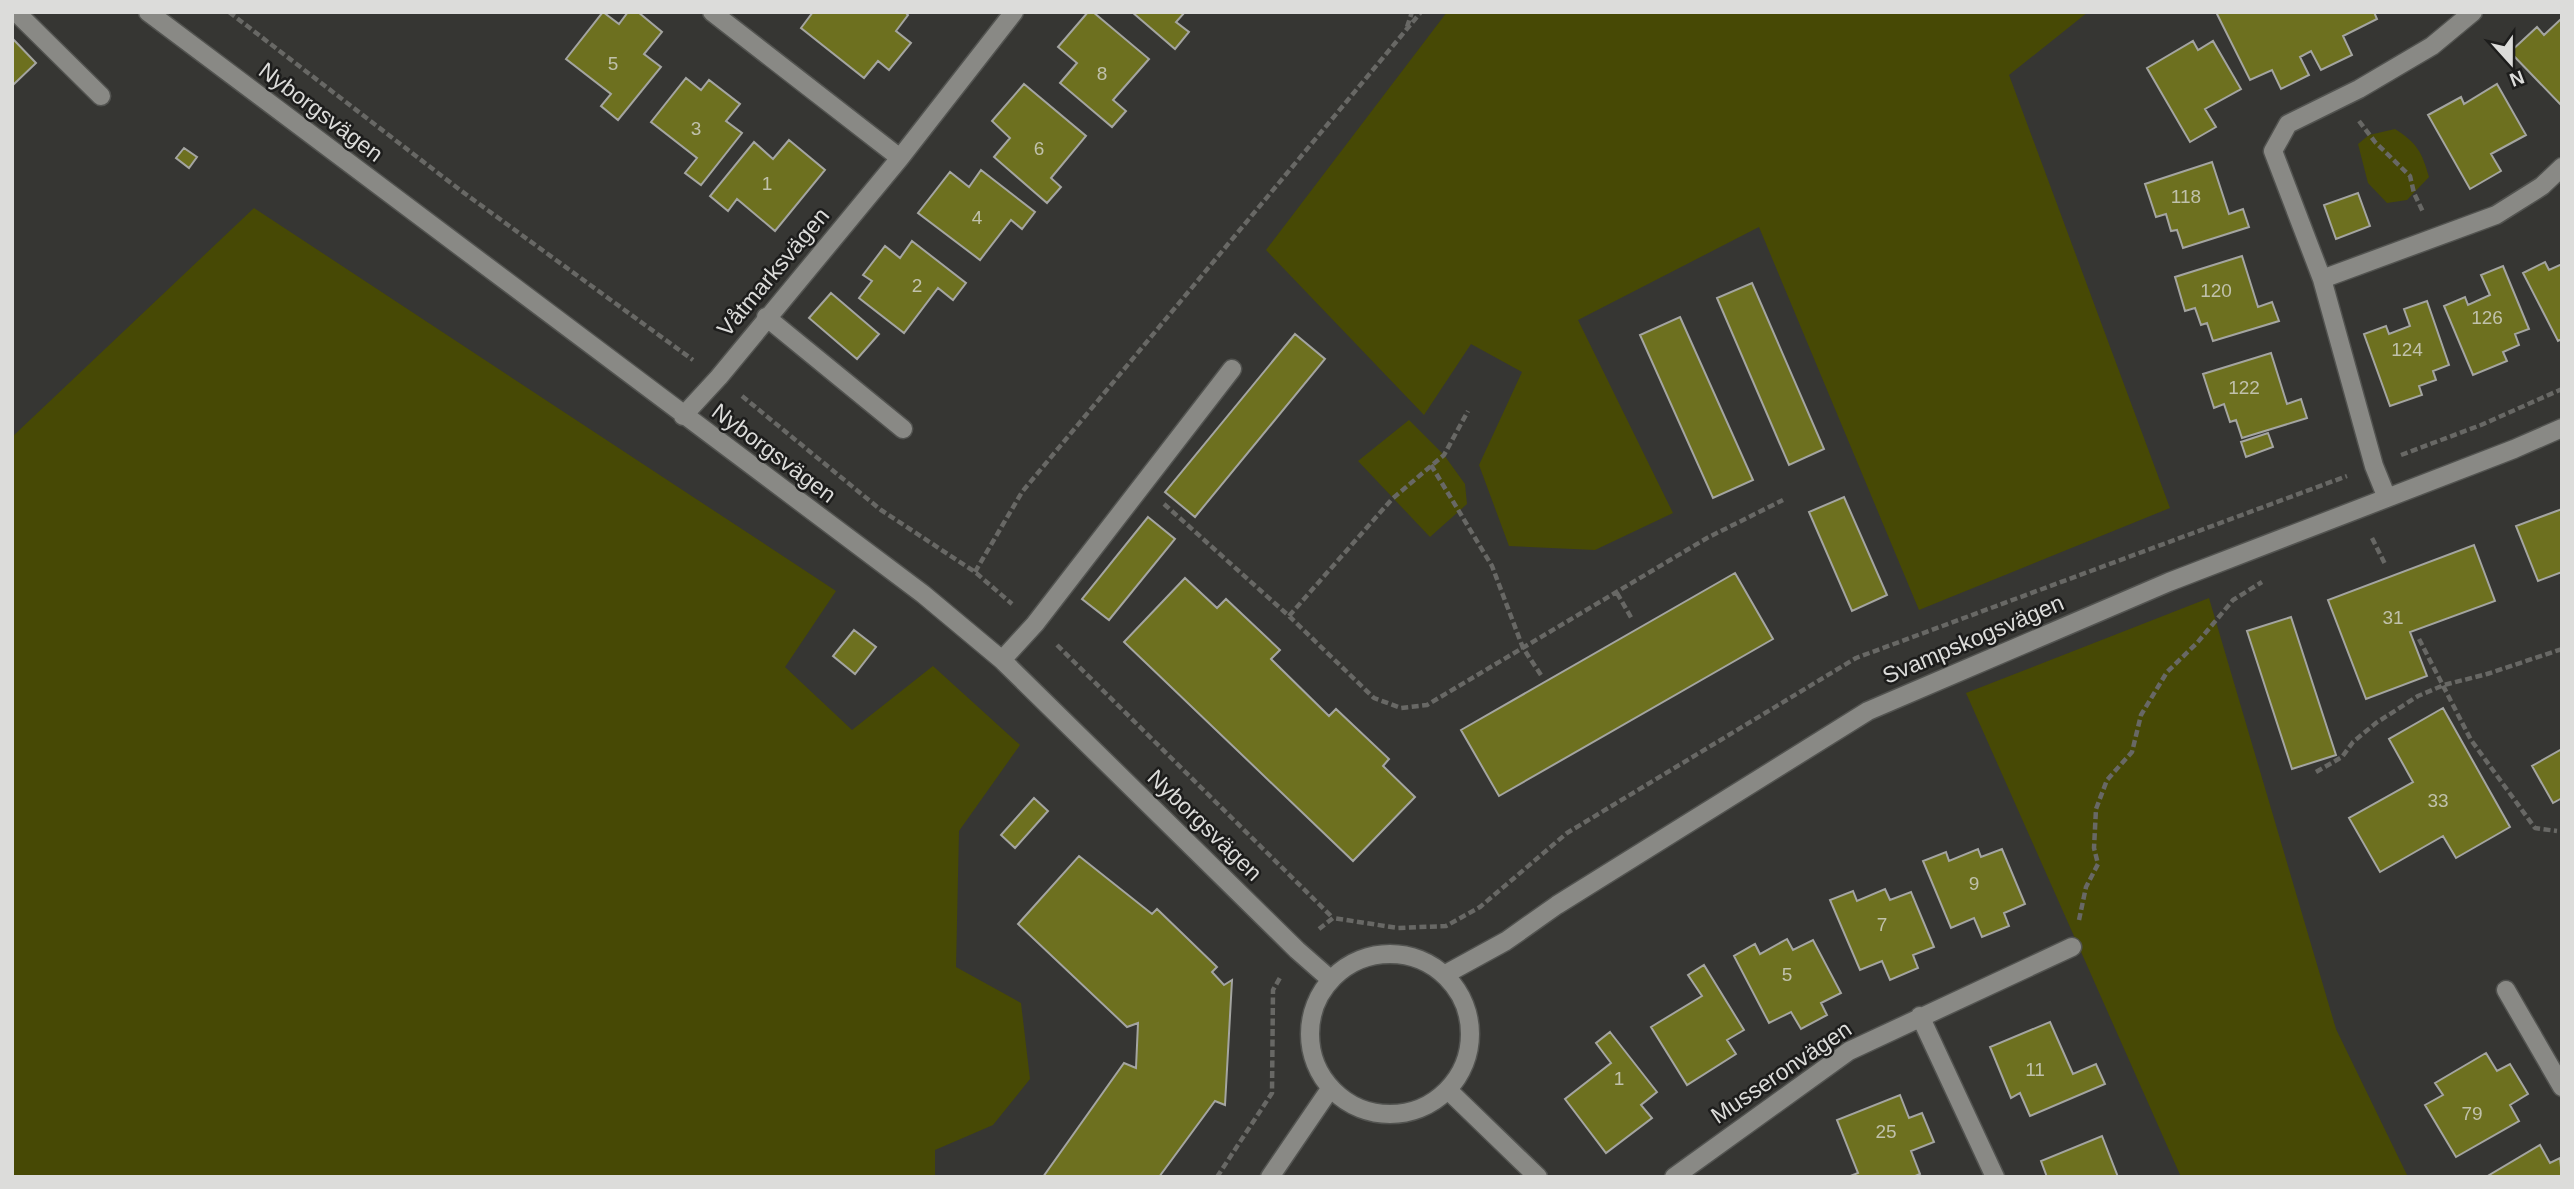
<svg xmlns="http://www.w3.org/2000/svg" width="2574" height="1189" viewBox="0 0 2574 1189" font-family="Arial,sans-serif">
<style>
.green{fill:#474905}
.building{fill:#6d701f;stroke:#a4a5a1;stroke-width:2}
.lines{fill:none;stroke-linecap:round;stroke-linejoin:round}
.minor-casing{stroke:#525350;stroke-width:21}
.path{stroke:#686865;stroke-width:4.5;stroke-dasharray:7 3.5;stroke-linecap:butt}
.minor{stroke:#898985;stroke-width:18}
.labels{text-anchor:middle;stroke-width:5;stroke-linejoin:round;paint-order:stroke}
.number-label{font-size:19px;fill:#c0c1ab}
.street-label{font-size:23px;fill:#dcdcda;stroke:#1d1d1c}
</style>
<rect width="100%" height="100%" fill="#363633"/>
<path class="green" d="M 1447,12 L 2088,12 L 2009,75 L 2170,508 L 1919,610 L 1759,227 L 1578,320 L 1673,513 L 1595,550 L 1509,546 L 1479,465 L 1522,372 L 1471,344 L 1424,415 L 1266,250 Z
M 2395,129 C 2417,143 2422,152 2429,177 L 2407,200 L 2387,203 L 2368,183 L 2358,144 L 2369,135 Z
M 254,208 L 836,591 L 785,667 L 852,730 L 933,666 L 1020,745 L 959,831 L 956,967 L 1021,1003 L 1030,1079 L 993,1125 L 935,1150 L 935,1177 L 12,1177 L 12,437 Z
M 1409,420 L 1444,455 L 1465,484 L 1467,504 L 1430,537 L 1358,461 Z
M 2209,598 L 2336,1029 L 2408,1177 L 2181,1177 L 1966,693 Z"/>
<path class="building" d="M 603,12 L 619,24 L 628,12 L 638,12 L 662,32 L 644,54 L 661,67 L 618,120 L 601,106 L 611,94 L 566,59 Z
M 813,12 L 905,12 L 908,15 L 896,31 L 911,43 L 889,70 L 878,61 L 864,78 L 801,28 Z
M 1088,12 L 1093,12 L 1149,59 L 1113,100 L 1126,111 L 1112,127 L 1060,83 L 1077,63 L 1058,47 Z
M 1132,12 L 1185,12 L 1176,22 L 1189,32 L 1175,49 Z
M 2216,12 L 2374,12 L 2377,19 L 2343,36 L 2352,55 L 2321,70 L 2311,51 L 2300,57 L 2309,75 L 2281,89 L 2272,70 L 2250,80 Z
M 2562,18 L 2562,106 L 2510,52 L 2537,27 L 2544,35 Z
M 12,38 L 36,63 L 13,85 L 12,85 Z
M 2193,41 L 2198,50 L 2213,41 L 2241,89 L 2205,109 L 2216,127 L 2190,142 L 2147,68 Z
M 686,78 L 701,90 L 709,80 L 740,104 L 726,121 L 742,133 L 701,185 L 685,173 L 697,158 L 651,122 Z
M 1024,84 L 1086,136 L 1051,178 L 1061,187 L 1047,203 L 994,157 L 1010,138 L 992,121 Z
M 2497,84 L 2526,135 L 2491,154 L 2501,171 L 2470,189 L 2428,115 L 2461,97 L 2464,104 Z
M 789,140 L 825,170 L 775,231 L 737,199 L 728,211 L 710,196 L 754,142 L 773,159 Z
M 184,148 L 197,157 L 189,168 L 176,158 Z
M 2212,162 L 2229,214 L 2243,209 L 2249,227 L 2183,248 L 2177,230 L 2171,231 L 2166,214 L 2156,217 L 2145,184 Z
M 981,170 L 1035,212 L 1022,229 L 1011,220 L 980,260 L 918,213 L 950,172 L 969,187 Z
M 2358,193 L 2370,226 L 2336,239 L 2324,205 Z
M 912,241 L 966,283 L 953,300 L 938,288 L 904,333 L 859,298 L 872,281 L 863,275 L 885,246 L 900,258 Z
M 2242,256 L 2258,307 L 2272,302 L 2279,321 L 2213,341 L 2207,323 L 2201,325 L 2195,308 L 2185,311 L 2175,277 Z
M 2545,262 L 2549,270 L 2562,264 L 2562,339 L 2558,341 L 2523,273 Z
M 2503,266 L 2529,329 L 2515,334 L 2519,345 L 2503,352 L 2507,361 L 2473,375 L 2444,306 L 2465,297 L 2468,305 L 2490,295 L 2481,275 Z
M 1752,283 L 1824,449 L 1789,465 L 1717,298 Z
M 831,293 L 879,334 L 857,359 L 809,318 Z
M 2427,301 L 2449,365 L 2433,371 L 2436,380 L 2419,386 L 2422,395 L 2390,406 L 2364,334 L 2386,326 L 2389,334 L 2410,326 L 2404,309 Z
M 1680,317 L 1753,480 L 1713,498 L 1640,335 Z
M 1295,334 L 1325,359 L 1195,517 L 1165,492 Z
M 2271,353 L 2287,404 L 2301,399 L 2307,418 L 2242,438 L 2236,420 L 2230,422 L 2224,404 L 2214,408 L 2203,374 Z
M 2268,433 L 2273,447 L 2246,457 L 2241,442 Z
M 1844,497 L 1887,595 L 1852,611 L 1809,512 Z
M 2562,509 L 2562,572 L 2538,581 L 2516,526 Z
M 1148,517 L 1175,539 L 1109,620 L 1082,599 Z
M 2474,545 L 2495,601 L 2410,632 L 2427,676 L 2366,699 L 2328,600 Z
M 1735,573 L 1773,639 L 1499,796 L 1461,730 Z
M 1185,578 L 1217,608 L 1226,599 L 1280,650 L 1271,659 L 1329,716 L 1336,709 L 1389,759 L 1383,766 L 1415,797 L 1353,861 L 1124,642 Z
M 2291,617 L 2336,755 L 2292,769 L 2247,631 Z
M 854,630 L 876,647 L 855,674 L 833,656 Z
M 2443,708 L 2510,827 L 2456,858 L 2443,836 L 2380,872 L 2349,818 L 2413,782 L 2389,739 Z
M 2562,749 L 2562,798 L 2553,803 L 2532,766 Z
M 1034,798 L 1048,811 L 1015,848 L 1001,835 Z
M 1978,849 L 1981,857 L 2002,849 L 2025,904 L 2004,913 L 2009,926 L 1982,937 L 1974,918 L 1951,928 L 1923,861 L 1946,852 L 1949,861 Z
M 1079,856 L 1152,914 L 1157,909 L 1217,967 L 1212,972 L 1224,985 L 1232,980 L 1225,1105 L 1215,1101 L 1159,1177 L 1043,1177 L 1124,1063 L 1136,1068 L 1138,1023 L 1127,1027 L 1018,924 Z
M 1885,889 L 1890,900 L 1911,892 L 1934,947 L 1913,955 L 1918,968 L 1890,980 L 1882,961 L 1860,970 L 1830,900 L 1853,891 L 1857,901 Z
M 1787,939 L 1793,950 L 1813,940 L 1841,993 L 1821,1003 L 1827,1015 L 1801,1029 L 1791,1012 L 1769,1023 L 1734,956 L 1755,944 L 1760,954 Z
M 1704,965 L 1744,1030 L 1727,1040 L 1736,1054 L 1687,1085 L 1651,1027 L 1702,996 L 1688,975 Z
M 2050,1022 L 2073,1074 L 2096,1064 L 2105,1084 L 2030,1116 L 2020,1093 L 2011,1098 L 1990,1047 Z
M 1610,1032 L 1657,1092 L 1641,1105 L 1652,1118 L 1606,1153 L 1565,1099 L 1611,1063 L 1596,1043 Z
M 2486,1053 L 2497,1071 L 2510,1064 L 2528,1094 L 2510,1105 L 2519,1121 L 2456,1157 L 2425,1105 L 2443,1095 L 2435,1083 Z
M 1900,1095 L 1909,1118 L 1922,1113 L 1934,1142 L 1911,1151 L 1920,1174 L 1913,1177 L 1848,1177 L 1858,1173 L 1837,1120 Z
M 2102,1136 L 2118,1177 L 2047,1177 L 2041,1161 Z
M 2540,1145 L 2550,1163 L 2560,1158 L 2562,1177 L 2486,1177 Z"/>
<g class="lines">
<g class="minor-casing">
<path id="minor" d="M 16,12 L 101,96
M 148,12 L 923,594 L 1002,660 L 1297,950 L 1330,979
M 712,12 L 900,158
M 2322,279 L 2496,215 L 2542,186 L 2562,167
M 766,317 L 903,429
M 683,416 L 719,377 L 900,158 L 1014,12
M 2387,498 L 2374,466 L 2322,279 L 2273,151 L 2288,124 L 2359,89 L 2432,46 L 2473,12
M 1002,660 L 1035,624 L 1232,369
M1310 1034a80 80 0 1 1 160 0a80 80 0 1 1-160 0Z
M 1444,975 L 1506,941 L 1557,905 L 1868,711 L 2169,582 L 2514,449 L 2562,428
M 2506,990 L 2562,1087
M 1920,1016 L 1995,1177
M 1448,1090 L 1538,1177
M 1270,1177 L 1330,1089
M 1674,1177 L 1849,1051 L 2072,947"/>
</g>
<path class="path" d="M 229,12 L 460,190 L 693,360
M 1407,27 L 1412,12
M 2359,121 L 2375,142 L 2410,176 L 2414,193 L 2423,212
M 742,396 L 881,510 L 975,572 L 1012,604
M 2401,455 L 2481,425 L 2562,389
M 1431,465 L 1492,566 L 1523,648 L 1541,675
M 1164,504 L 1289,616 L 1374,698 L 1401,708 L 1427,705 L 1707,538 L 1783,500
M 2372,538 L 2386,566
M 975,572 L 1022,492 L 1421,12
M 1617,593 L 1632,619
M 1289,616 L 1392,499 L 1444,455 L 1468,411
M 2419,639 L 2471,740 L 2535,828 L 2557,831
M 1057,645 L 1333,918
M 2316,772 L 2342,757 L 2353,742 L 2376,723 L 2418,696 L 2444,685 L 2487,674 L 2562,649
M 2079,920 L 2086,887 L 2098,864 L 2094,848 L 2096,809 L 2107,780 L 2132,752 L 2141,715 L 2167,672 L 2197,643 L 2233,600 L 2262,582
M 1319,929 L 1333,918 L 1398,928 L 1446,926 L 1480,907 L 1567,833 L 1856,658 L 2347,476
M 1217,1177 L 1272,1093 L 1273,990 L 1281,976"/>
<use href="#minor" class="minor"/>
</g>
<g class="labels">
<g class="number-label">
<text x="613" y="70">5</text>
<text x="1102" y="80">8</text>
<text x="696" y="135">3</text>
<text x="1039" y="155">6</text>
<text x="767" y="190">1</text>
<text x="2186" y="203">118</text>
<text x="977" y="224">4</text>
<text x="917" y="292">2</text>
<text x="2216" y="297">120</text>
<text x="2487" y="324">126</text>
<text x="2407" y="356">124</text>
<text x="2244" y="394">122</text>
<text x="2393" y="624">31</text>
<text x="2438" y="807">33</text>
<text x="1974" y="890">9</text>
<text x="1882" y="931">7</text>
<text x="1787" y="981">5</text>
<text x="2035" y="1076">11</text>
<text x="1619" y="1085">1</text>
<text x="2472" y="1120">79</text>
<text x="1886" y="1138">25</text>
</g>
<g class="street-label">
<text transform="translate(321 112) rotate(37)" y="8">Nyborgsvägen</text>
<text transform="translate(773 272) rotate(-50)" y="8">Våtmarksvägen</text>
<text transform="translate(774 453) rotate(37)" y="8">Nyborgsvägen</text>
<text transform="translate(1973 639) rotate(-23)" y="8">Svampskogsvägen</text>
<text transform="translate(1205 825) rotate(44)" y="8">Nyborgsvägen</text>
<text transform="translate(1781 1072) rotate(-34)" y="8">Musseronvägen</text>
</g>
</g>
<rect width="2574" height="1189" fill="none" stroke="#dcdcda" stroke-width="28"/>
<g transform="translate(2511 63) rotate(159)" stroke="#1d1d1c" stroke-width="5" paint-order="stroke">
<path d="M0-5L12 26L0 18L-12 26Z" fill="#dcdcda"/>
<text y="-10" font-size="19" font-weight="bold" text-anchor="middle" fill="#dcdcda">N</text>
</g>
</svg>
